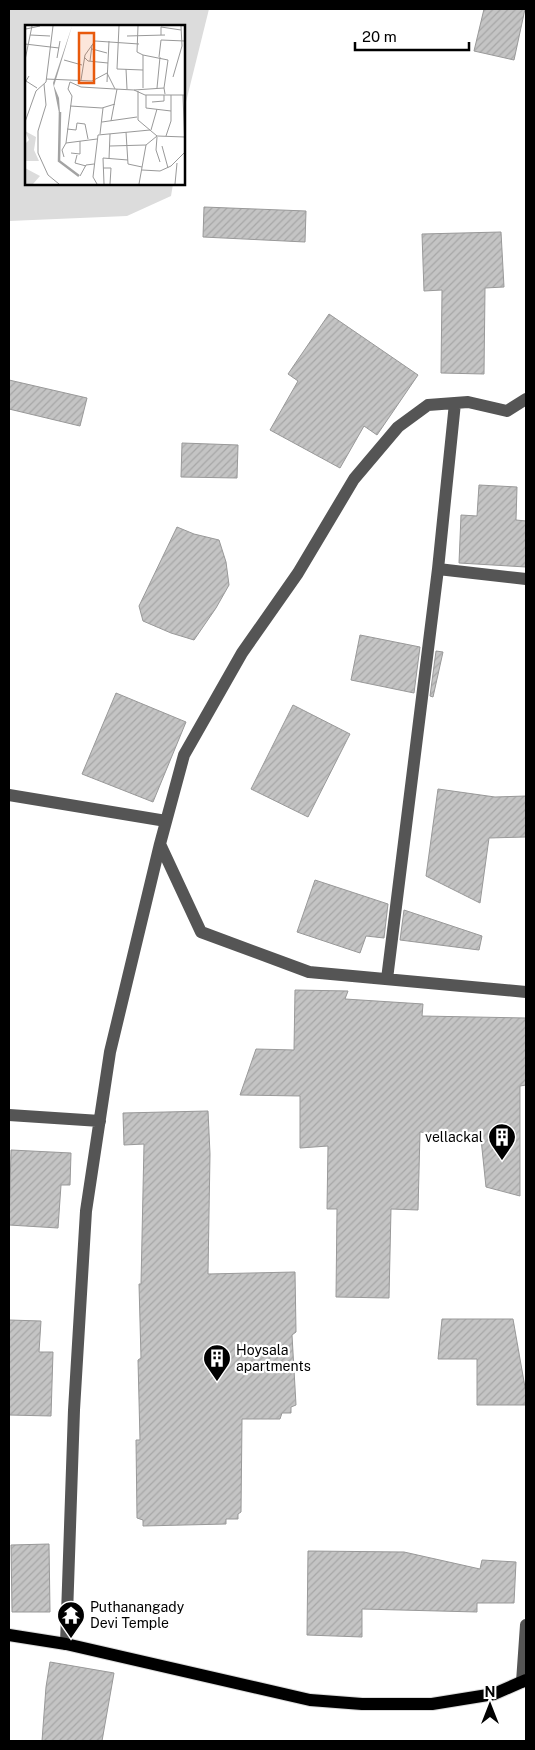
<svg xmlns="http://www.w3.org/2000/svg" width="535" height="1750" viewBox="0 0 535 1750" font-family="'Public Sans',sans-serif">
<style>
.grass{fill:#dcdcdc}
.building{fill:url(#building-hatch);stroke:#999}
.lines{fill:none;stroke-linecap:round;stroke-linejoin:round}
.major-casing{stroke:#dbdbdb;stroke-width:14}
.minor{stroke:#555;stroke-width:12}
.major{stroke:#000;stroke-width:12}
.labels{text-anchor:middle;stroke-width:4.5;stroke-linejoin:round;paint-order:stroke}
.poi-label{font-size:14px;fill:#000;stroke:#fff;text-anchor:start}
.inset-river{fill:none;stroke:#a3a3a3;stroke-width:2.5}
.inset-road{fill:none;stroke:#999;stroke-width:1}
.view{fill:#e8590c;fill-opacity:0.15;stroke:#e8590c;stroke-width:2.5}
.inset-edge{fill:none;stroke:#000;stroke-width:2.5}
</style>
<defs>
<pattern id="building-hatch" width="6" height="6" patternUnits="userSpaceOnUse" patternTransform="scale(1.25)"><rect width="6" height="6" fill="#c4c4c4"/><path d="M-1 1l2-2M0 6l6-6M5 7l2-2" fill="none" stroke="#a7a7a7"/></pattern>
</defs>
<rect width="100%" height="100%" fill="#fff"/>
<path class="grass" d="M 9,9 L 209,9 L 184,110 L 184,26 L 26,26 L 26,184 L 173,184 L 171,196 L 127,216 L 9,221 Z"/>
<path class="building" d="M 484,9 L 525,9 L 514,60 L 474,51 Z
M 204,207 L 306,211 L 305,242 L 203,237 Z
M 501,232 L 504,287 L 485,288 L 484,374 L 441,373 L 442,290 L 424,291 L 422,234 Z
M 329,314 L 418,375 L 377,435 L 364,426 L 340,468 L 270,430 L 298,381 L 288,374 Z
M 9,380 L 87,398 L 80,426 L 9,409 Z
M 182,443 L 238,445 L 237,478 L 181,477 Z
M 479,485 L 517,487 L 516,520 L 526,521 L 526,567 L 459,563 L 461,515 L 477,516 Z
M 177,527 L 194,534 L 219,540 L 226,562 L 229,585 L 216,608 L 194,640 L 171,633 L 143,621 L 139,606 Z
M 360,635 L 420,647 L 414,693 L 351,680 Z
M 436,651 L 443,652 L 433,697 L 430,696 Z
M 116,693 L 186,722 L 153,802 L 82,774 Z
M 293,705 L 350,734 L 308,817 L 251,789 Z
M 438,789 L 495,797 L 526,796 L 526,837 L 489,838 L 480,903 L 426,876 Z
M 315,880 L 388,904 L 384,938 L 366,936 L 360,953 L 297,932 Z
M 404,910 L 482,936 L 479,950 L 400,940 Z
M 295,990 L 348,991 L 345,999 L 423,1004 L 422,1016 L 526,1018 L 526,1085 L 520,1086 L 520,1196 L 486,1187 L 481,1139 L 420,1132 L 418,1210 L 391,1209 L 389,1298 L 336,1297 L 337,1209 L 327,1209 L 328,1146 L 300,1148 L 300,1096 L 240,1095 L 256,1049 L 294,1050 Z
M 208,1111 L 210,1154 L 208,1274 L 295,1272 L 296,1332 L 292,1335 L 296,1405 L 291,1407 L 291,1413 L 282,1413 L 280,1419 L 242,1419 L 241,1512 L 238,1514 L 238,1519 L 226,1519 L 226,1524 L 143,1526 L 143,1520 L 137,1518 L 136,1440 L 140,1440 L 138,1360 L 141,1358 L 139,1284 L 141,1284 L 144,1144 L 124,1145 L 123,1113 Z
M 11,1150 L 71,1153 L 70,1185 L 61,1185 L 58,1228 L 9,1225 Z
M 442,1319 L 513,1319 L 526,1393 L 526,1405 L 477,1405 L 477,1359 L 438,1359 Z
M 9,1320 L 41,1321 L 39,1352 L 53,1352 L 51,1416 L 9,1415 Z
M 49,1544 L 50,1612 L 12,1612 L 11,1545 Z
M 308,1551 L 404,1552 L 480,1569 L 482,1560 L 516,1562 L 514,1603 L 477,1603 L 477,1612 L 362,1609 L 362,1637 L 307,1635 Z
M 50,1662 L 114,1673 L 102,1741 L 42,1741 L 46,1687 Z"/>
<g class="lines">
<g class="major-casing">
<path id="major" d="M 9,1635 L 66,1644 L 310,1700 L 362,1704 L 432,1704 L 494,1694 L 526,1680"/>
</g>
<path class="minor" d="M 438,569 L 526,579
M 9,795 L 166,821
M 160,844 L 201,932 L 309,972 L 526,992
M 387,979 L 438,569 L 455,403
M 9,1115 L 100,1121
M 66,1644 L 74,1410 L 86,1211 L 110,1052 L 160,844 L 184,755 L 242,653 L 298,573 L 354,479 L 398,427 L 428,405 L 468,402 L 507,411 L 526,399
M 522,1682 L 526,1625"/>
<use href="#major" class="major"/>
</g>
<defs>
<g id="building-pin" transform="scale(1.4375)"><path d="M0 17L-7.5 6A9.5 9.5 0 1 1 7.5 6Z" fill="#000" stroke="#fff"/><path d="M-4-6H4V6H1V3H-1V6H-4ZM-2.5-4.3h1.7v1.8h-1.7ZM.8-4.3h1.7v1.8H.8ZM-2.5-1h1.7V.8h-1.7ZM.8-1h1.7V.8H.8Z" fill="#fff"/></g>
<g id="temple-pin" transform="scale(1.4375)"><path d="M0 17L-7.5 6A9.5 9.5 0 1 1 7.5 6Z" fill="#000" stroke="#fff"/><path d="M0-6L5-2H3V0L6.5 2.5H4V6H1.5V3h-3V6H-4V2.5H-6.5L-3 0V-2H-5Z" fill="#fff"/></g>
</defs>
<g fill-rule="evenodd">
<use href="#building-pin" x="502" y="1137"/>
<use href="#building-pin" x="217" y="1358"/>
<use href="#temple-pin" x="71" y="1615"/>
</g>
<g class="labels">
<g class="poi-label">
<text x="483" y="1142" text-anchor="end">vellackal</text>
<text x="236" y="1355">Hoysala<tspan x="236" dy="16">apartments</tspan></text>
<text x="90" y="1612">Puthanangady<tspan x="90" dy="16">Devi Temple</tspan></text>
</g>
</g>
<g transform="translate(25 25)">
<rect width="160" height="160" fill="#fff"/>
<path d="M 0,106 L 11,112 L 9,125 L 14,136 L 0,136 L 0,119 L 4,115 ZM 0,143 L 15,151 L 8,159 L 0,159 Z" fill="#dcdcdc"/>
<path d="M 47,1 L 29,61 L 34,73 L 35,88 L 34,88 L 28,58 Z" fill="#a3a3a3"/>
<path class="inset-river" d="M 35,87 L 34,136 L 54,151"/>
<path class="inset-road" d="M 0,1 L 1,4 L 15,1M 94,1 L 92,44 L 118,45M 113,1 L 112,27 L 118,30M 5,10 L 25,11M 136,10 L 136,2 L 156,5M 102,11 L 140,10M 0,19 L 34,23M 67,24 L 82,28M 118,30 L 143,35 L 139,63M 118,30 L 118,63M 59,32 L 63,36 L 83,38M 134,32 L 136,15 L 160,16M 32,33 L 35,16M 0,35 L 7,1M 39,35 L 57,40M 65,36 L 67,20M 101,44 L 102,64M 4,51 L 1,56 L 12,63M 148,52 L 157,21 L 156,1M 21,54 L 67,56 L 82,48 L 90,64 L 109,65 L 120,70 L 160,70M 56,55 L 60,30 L 70,16 L 114,19M 82,57 L 84,16M 19,59 L 21,80 L 13,106 L 13,128 L 23,150 L 34,159M 132,63 L 135,32M 109,65 L 139,63 L 140,69M 113,66 L 113,95 L 132,111M 121,70 L 121,83 L 146,86M 158,70 L 160,124M 127,77 L 139,76 L 139,70M 45,81 L 77,83 L 90,79M 86,96 L 92,64M 0,97 L 11,66 L 21,57 L 28,1M 77,97 L 112,92M 42,104 L 51,105 L 52,98 L 60,99 L 63,114M 126,105 L 132,84M 101,107 L 103,139 L 117,142M 75,109 L 78,83M 132,111 L 160,112M 141,111 L 146,96 L 146,70M 132,112 L 131,125 L 135,137M 72,114 L 41,118 L 47,71 L 43,64 L 45,57 L 56,62 L 90,64M 85,121 L 121,120M 137,121 L 143,143M 46,128 L 55,129 L 55,116M 52,130 L 50,138 L 61,141M 39,132 L 37,125 L 41,118M 84,134 L 85,109M 78,143 L 86,143 L 85,159M 117,145 L 135,146 L 146,141 L 160,127M 55,151 L 61,140 L 69,139M 72,159 L 68,152 L 73,110 L 125,105M 79,159 L 78,133 L 103,135M 114,159 L 121,120 L 132,111M 150,159 L 152,138"/>
<path class="view" d="M 54,8 L 69,8 L 69,58 L 54,58 Z"/>
<rect width="160" height="160" class="inset-edge"/>
</g>
<rect width="535" height="1750" fill="none" stroke="#000000" stroke-width="20"/>
<g transform="translate(490 1705)" stroke="#ffffff" stroke-width="4" paint-order="stroke">
<path d="M0-4L9 19L0 12L-9 19Z" fill="#000000"/>
<text y="-8" font-size="14" font-weight="bold" text-anchor="middle" fill="#000000">N</text>
</g>
<path d="M355 42v8h114v-8" fill="none" stroke="#000000" stroke-width="2.5"/>
<text x="362" y="42" font-size="15" fill="#000000" stroke="#ffffff" stroke-width="4" paint-order="stroke">20 m</text>
</svg>
